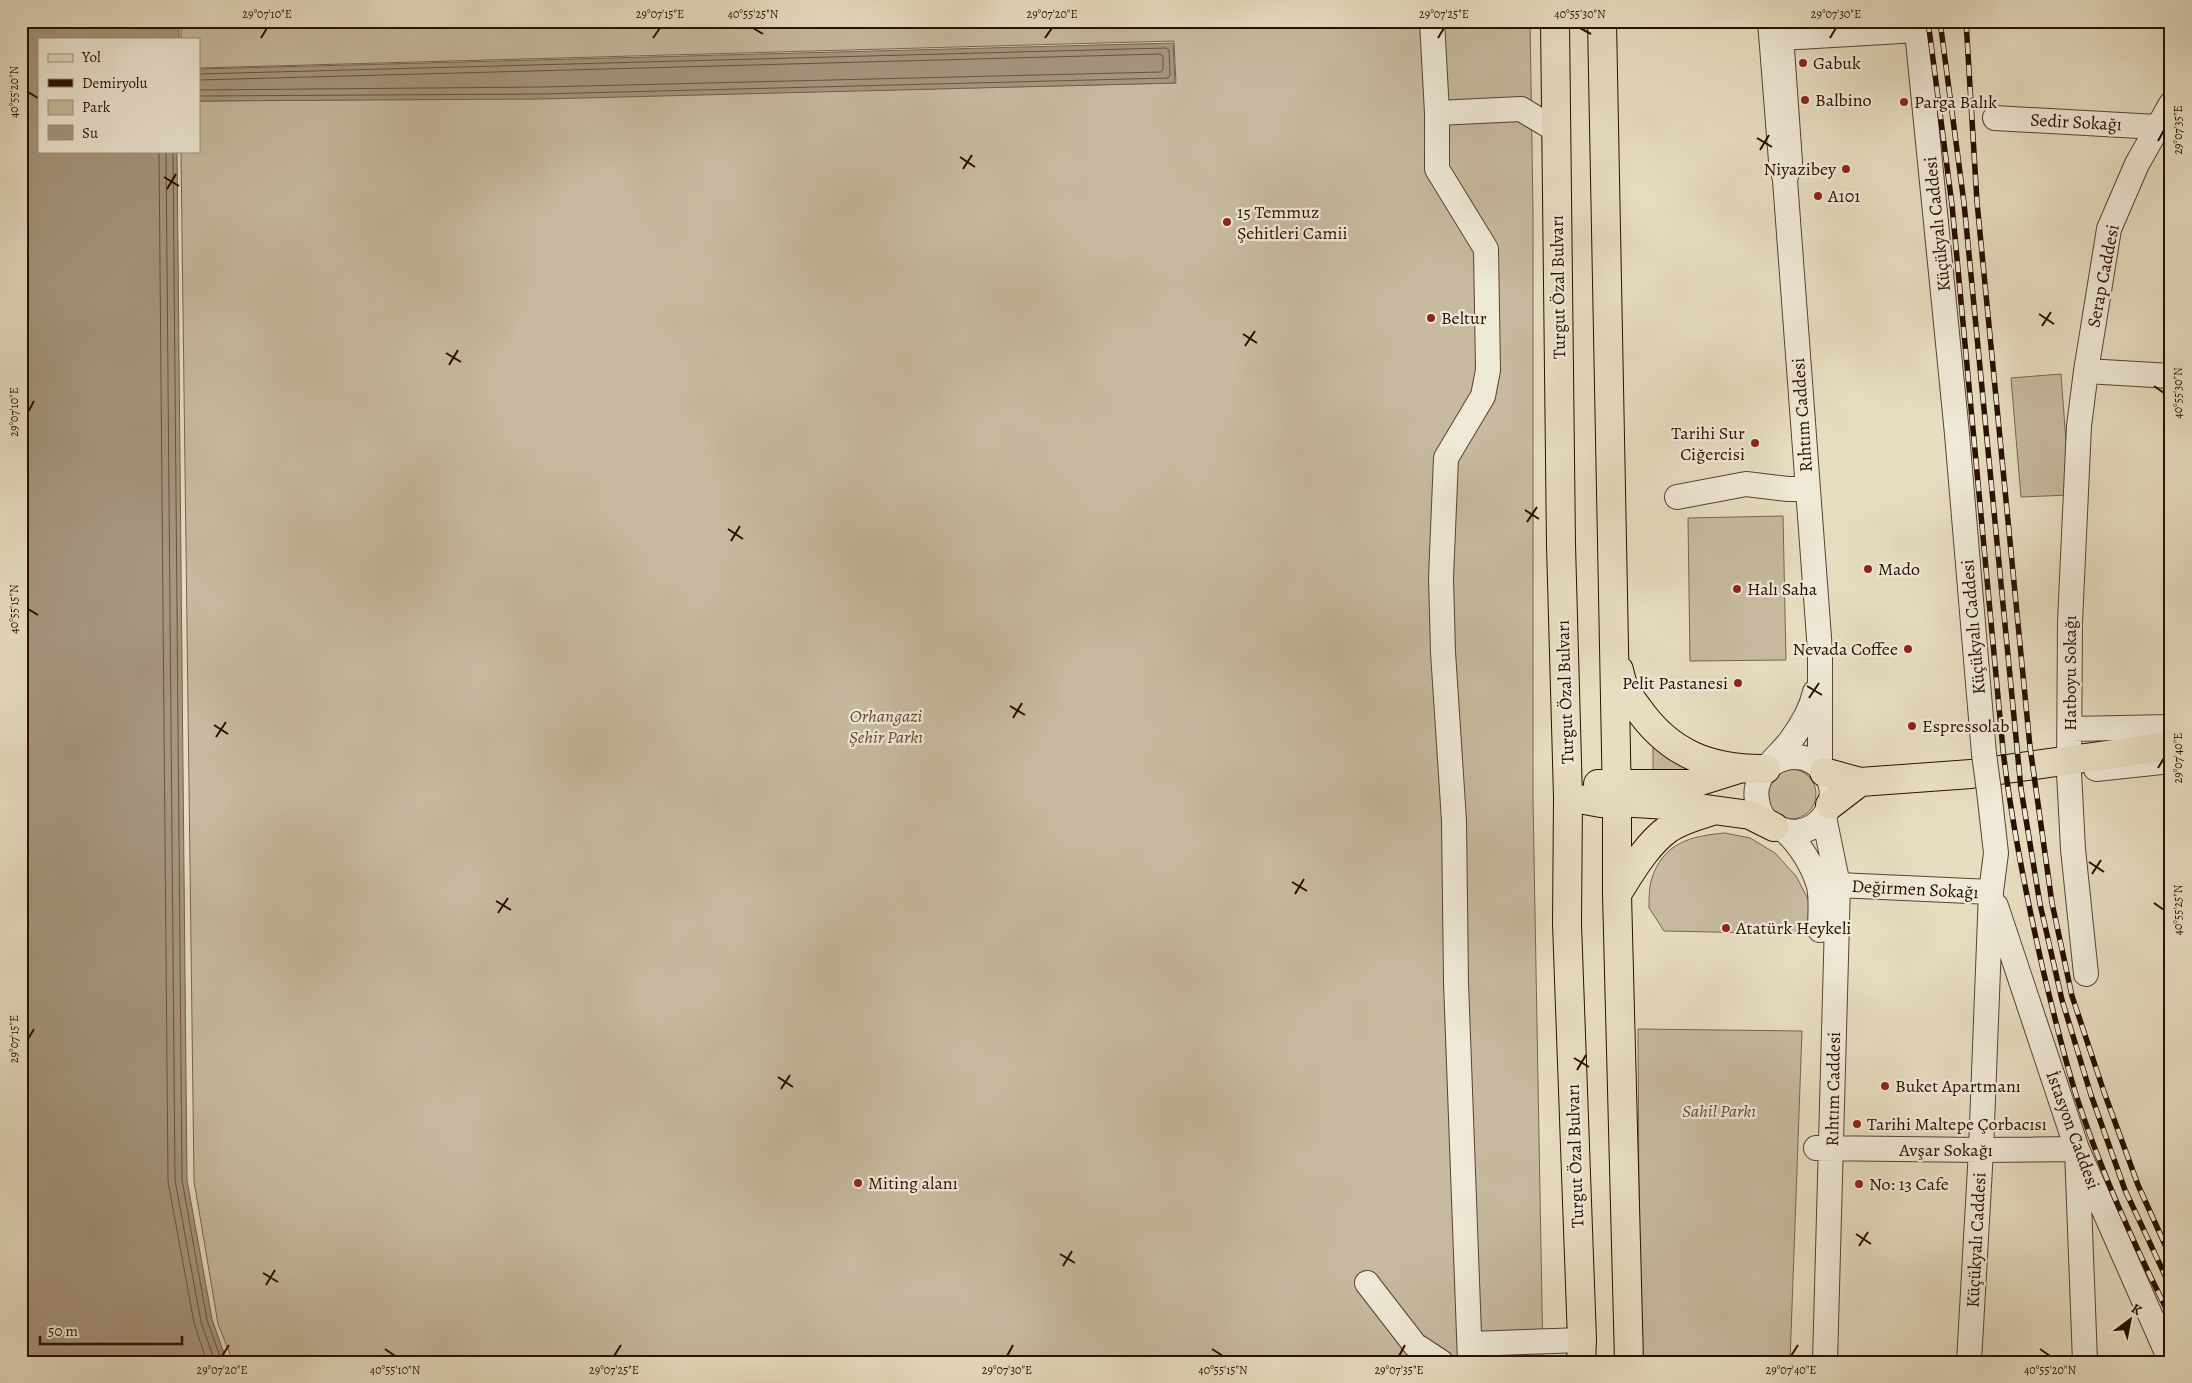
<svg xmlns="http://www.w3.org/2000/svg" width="2192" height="1383" viewBox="0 0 2192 1383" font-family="Alegreya,serif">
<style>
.green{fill:#c7baa0;stroke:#786450}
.water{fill:#a69780;stroke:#74614d}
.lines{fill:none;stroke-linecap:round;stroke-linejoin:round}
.shore{stroke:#685340;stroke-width:1}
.minor-casing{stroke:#584231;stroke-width:26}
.major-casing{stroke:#290f01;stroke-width:30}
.highway-casing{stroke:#290f01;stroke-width:30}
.minor{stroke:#efe9d7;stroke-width:24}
.major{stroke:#e7ddc1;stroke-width:28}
.highway{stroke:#e7ddc1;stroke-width:28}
.rail-casing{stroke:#290f01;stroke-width:5.5}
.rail{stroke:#efe9d7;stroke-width:4;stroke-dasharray:11;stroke-linecap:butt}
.minor-bridge-casing{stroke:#584231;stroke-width:26;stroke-linecap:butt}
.minor-bridge{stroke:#efe9d7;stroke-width:24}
.ticks{fill:none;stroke:#290f01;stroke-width:2}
.poi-dot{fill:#8f2418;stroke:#efe9d7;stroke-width:2}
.labels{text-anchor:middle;stroke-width:4.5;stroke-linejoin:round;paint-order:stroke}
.poi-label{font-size:18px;fill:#290f01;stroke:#efe9d7;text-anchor:start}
.street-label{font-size:18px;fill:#290f01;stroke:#efe9d7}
.park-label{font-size:18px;font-style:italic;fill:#604b39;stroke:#efe9d7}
.neatline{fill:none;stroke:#290f01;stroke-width:2}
.ticks-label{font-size:12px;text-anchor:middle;fill:#290f01}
</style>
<rect width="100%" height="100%" fill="#e7ddc1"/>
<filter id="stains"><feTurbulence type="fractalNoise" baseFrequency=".004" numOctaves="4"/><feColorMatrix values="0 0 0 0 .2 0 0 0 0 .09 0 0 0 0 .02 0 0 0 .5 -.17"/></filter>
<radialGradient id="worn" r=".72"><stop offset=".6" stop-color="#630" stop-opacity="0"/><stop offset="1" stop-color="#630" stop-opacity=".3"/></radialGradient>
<path class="green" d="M 181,21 L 1530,21 L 1533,212 L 1533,800 L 1543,1362 L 233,1362 L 218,1324 L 194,1181 L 181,151 L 199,151 L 199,101 L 542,98 L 1176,83 L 1174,41 L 199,68 L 199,39 L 181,39 Z
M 2061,374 L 2070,495 L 2021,497 L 2011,378 Z
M 1783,516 L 1786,660 L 1690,661 L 1688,518 Z
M 1653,737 L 1700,769 L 1653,771 Z
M1766 794a25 25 0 1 1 50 0a25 25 0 1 1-50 0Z
M 1725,833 L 1750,838 L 1775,853 L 1796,876 L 1808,899 L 1813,934 L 1664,931 L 1649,908 C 1649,900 1649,889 1651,881 C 1662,843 1690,836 1725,833 Z
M 1638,1029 L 1802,1031 L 1790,1362 L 1640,1362 Z"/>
<path class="water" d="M 21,21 L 179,21 L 179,39 L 39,39 L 39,151 L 177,151 L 187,1180 L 212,1319 L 227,1362 L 21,1362 Z
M 1173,43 L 1175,83 L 542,99 L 199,101 L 199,69 Z"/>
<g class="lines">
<path class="shore" d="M 199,74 L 1166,48 L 1169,50 L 1170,75 L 1168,78 L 542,94 L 199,96
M 199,80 L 1160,54 L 1163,56 L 1163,69 L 1161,72 L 542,87 L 199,90
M 159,151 L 168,1181 L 194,1323 L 207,1362
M 166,151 L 175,1180 L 201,1322 L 215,1362
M 173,151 L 182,1180 L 207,1320 L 222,1362"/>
<g class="minor-casing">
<path id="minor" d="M 1432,21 L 1437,113 L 1437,169 L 1486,249 L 1488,370 L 1483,396 L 1446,458 L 1441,578 L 1443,652 L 1454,821 L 1456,982 L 1470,1362
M 1770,21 L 1781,161 L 1785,180 L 1790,162 L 1780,21
M 1916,21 L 1957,434 L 1984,754
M 1781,38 L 1918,30
M 1437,113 L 1521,109 L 1556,130
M 1995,118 L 2157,127
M 1785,180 L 1820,651 L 1820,768
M 2086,371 L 2171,376
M 1677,497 L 1746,484 L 1788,489 L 1808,489
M 2070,729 L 2171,727
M 1770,765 C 1783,757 1798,753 1813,762 C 1859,791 1811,859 1766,820 C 1760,815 1758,807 1757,800 C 1752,774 1778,758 1791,740 C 1802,725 1811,710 1815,692
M 2096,769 L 2171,761
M 1824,817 L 1838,885 L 1825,1362
M 1784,830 C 1800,844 1813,866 1819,886 C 1822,900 1820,916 1820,930
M 1838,885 L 1991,892
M 1996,906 L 2077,1149 L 2171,1362
M 2086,974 L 2073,849 L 2069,772 L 2070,622 L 2079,426 L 2086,371 L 2109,229 L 2137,164 L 2171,104
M 1816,1148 L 1981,1150 L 2077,1149 L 2085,1362
M 1367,1283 L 1415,1345 L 1441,1362
M 1470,1344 L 1582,1340
M 1969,1362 L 1981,1150 L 1991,892 L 1996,853 L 1989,791"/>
</g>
<g class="major-casing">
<path id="major" d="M 1824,772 L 1860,782 L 1830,805
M 1860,782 L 1971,774 L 2171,746"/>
</g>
<g class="highway-casing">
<path id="highway" d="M 1555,21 L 1561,545 L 1568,797 L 1567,924 L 1582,1340 L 1581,1362
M 1602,21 L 1617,803 L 1617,894 L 1629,1362
M 1619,670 C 1622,686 1627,694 1637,707 C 1669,754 1711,770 1766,769
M 1598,784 L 1691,784 L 1739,769
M 1568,797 L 1601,803 L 1635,803 L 1684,806 L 1750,815 L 1774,827
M 1617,894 C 1631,872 1646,845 1668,829 C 1681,820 1697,816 1712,811"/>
</g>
<use href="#minor" class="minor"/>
<use href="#major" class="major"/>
<use href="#highway" class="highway"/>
<g class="rail-casing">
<path id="rail" d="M 1928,21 L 1952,205 L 2003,750 C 2012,826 2027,900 2044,974 C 2054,1015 2064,1057 2077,1098 C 2102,1174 2135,1247 2171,1318
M 1940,21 L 1964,203 L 2021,789 L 2040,904 L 2062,1000 L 2091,1095 L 2125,1190 L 2171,1288
M 1966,21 L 1977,202 L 2030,747 L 2052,903 L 2072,996 L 2104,1092 L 2138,1185 L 2171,1258"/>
</g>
<use href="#rail" class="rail"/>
<g class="minor-bridge-casing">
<path id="minor-bridge" d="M 1984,754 L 1989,791"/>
</g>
<use href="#minor-bridge" class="minor-bridge"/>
</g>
<path class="ticks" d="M 753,28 L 763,34M 1580,28 L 1591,34M 261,38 L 267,28M 653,38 L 660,28M 1045,38 L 1052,28M 1438,38 L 1444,28M 1830,38 L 1836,28M 28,92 L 38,98M 1757,138 L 1772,147M 2158,141 L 2164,130M 1760,150 L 1769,135M 960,157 L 975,167M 963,169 L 972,155M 164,177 L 179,186M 167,189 L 176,174M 2039,314 L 2054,324M 2042,326 L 2051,312M 1243,334 L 1257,343M 1245,346 L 1255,331M 446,353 L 461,362M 449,365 L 458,350M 2154,386 L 2164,393M 28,412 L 34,401M 1525,510 L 1539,519M 1527,522 L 1537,507M 728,529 L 743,539M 731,541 L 740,526M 28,609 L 38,615M 1807,686 L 1822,695M 1809,698 L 1819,683M 1010,706 L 1025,715M 1013,718 L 1022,703M 214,725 L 228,734M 216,737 L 226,722M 2158,768 L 2164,758M 2089,862 L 2104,872M 2092,874 L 2101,860M 1292,882 L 1307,891M 1295,894 L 1304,879M 496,901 L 511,910M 2154,903 L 2164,910M 498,913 L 508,898M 28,1039 L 34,1029M 1574,1058 L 1589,1067M 1577,1070 L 1586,1055M 778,1077 L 793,1087M 781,1089 L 790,1075M 1856,1234 L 1871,1244M 1859,1246 L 1868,1232M 1060,1254 L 1075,1263M 1063,1266 L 1072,1251M 263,1273 L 278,1282M 266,1285 L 275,1270M 385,1349 L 395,1356M 1212,1349 L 1223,1356M 2040,1349 L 2050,1356M 222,1356 L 229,1345M 614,1356 L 621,1345M 1007,1356 L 1013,1345M 1399,1356 L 1405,1345M 1791,1356 L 1798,1345"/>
<g class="poi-dot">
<circle cx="1803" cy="63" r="5"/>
<circle cx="1805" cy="100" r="5"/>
<circle cx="1904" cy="102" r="5"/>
<circle cx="1846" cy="169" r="5"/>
<circle cx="1818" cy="196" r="5"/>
<circle cx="1227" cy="222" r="5"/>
<circle cx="1431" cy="318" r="5"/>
<circle cx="1755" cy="443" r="5"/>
<circle cx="1868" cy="569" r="5"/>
<circle cx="1737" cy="589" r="5"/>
<circle cx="1908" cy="649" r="5"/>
<circle cx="1738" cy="683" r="5"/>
<circle cx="1912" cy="726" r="5"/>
<circle cx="1726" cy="928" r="5"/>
<circle cx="1885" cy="1086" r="5"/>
<circle cx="1857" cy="1124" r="5"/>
<circle cx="858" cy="1183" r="5"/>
<circle cx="1859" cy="1184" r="5"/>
</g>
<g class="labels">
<g class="poi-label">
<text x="1813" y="69">Gabuk</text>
<text x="1815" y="106">Balbino</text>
<text x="1914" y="108">Parga Balık</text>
<text x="1836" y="175" text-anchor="end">Niyazibey</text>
<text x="1828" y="202">A101</text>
<text x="1237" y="218">15 Temmuz<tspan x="1237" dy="21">Şehitleri Camii</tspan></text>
<text x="1441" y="324">Beltur</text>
<text x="1745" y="439" text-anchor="end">Tarihi Sur<tspan x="1745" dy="21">Ciğercisi</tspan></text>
<text x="1878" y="575">Mado</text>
<text x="1747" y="595">Halı Saha</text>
<text x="1898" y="655" text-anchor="end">Nevada Coffee</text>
<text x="1728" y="689" text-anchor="end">Pelit Pastanesi</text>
<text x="1922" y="732">Espressolab</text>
<text x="1736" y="934">Atatürk Heykeli</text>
<text x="1895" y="1092">Buket Apartmanı</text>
<text x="1867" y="1130">Tarihi Maltepe Çorbacısı</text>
<text x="868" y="1189">Miting alanı</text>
<text x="1869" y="1190">No: 13 Cafe</text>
</g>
<g class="street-label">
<text transform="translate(2076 122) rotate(3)" y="6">Sedir Sokağı</text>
<text transform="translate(1937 224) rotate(-96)" y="6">Küçükyalı Caddesi</text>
<text transform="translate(2103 276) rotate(-79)" y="6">Serap Caddesi</text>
<text transform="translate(1558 287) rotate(-91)" y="6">Turgut Özal Bulvarı</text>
<text transform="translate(1802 415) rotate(-94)" y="6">Rıhtım Caddesi</text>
<text transform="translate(1973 627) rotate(-95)" y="6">Küçükyalı Caddesi</text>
<text transform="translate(2070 673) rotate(-90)" y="6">Hatboyu Sokağı</text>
<text transform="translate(1565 692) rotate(-92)" y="6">Turgut Özal Bulvarı</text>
<text transform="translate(1915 889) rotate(3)" y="6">Değirmen Sokağı</text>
<text transform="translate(1833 1089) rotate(-89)" y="6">Rıhtım Caddesi</text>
<text transform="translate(2073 1130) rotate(70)" y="6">İstasyon Caddesi</text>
<text x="1946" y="1156">Avşar Sokağı</text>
<text transform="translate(1575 1156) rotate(-92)" y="6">Turgut Özal Bulvarı</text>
<text transform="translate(1976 1240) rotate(-87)" y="6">Küçükyalı Caddesi</text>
</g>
<g class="park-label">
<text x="886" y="722">Orhangazi<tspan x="886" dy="21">Şehir Parkı</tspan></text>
<text x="1719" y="1117">Sahil Parkı</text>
</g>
</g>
<rect width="2192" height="1383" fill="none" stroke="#e7ddc1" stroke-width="55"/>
<rect x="38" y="38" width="162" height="115" fill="#efe9d7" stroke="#a09281"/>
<rect x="48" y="54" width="25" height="8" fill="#e7ddc1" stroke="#a09281"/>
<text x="82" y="62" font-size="15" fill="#290f01">Yol</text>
<rect x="48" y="79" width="25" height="8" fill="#290f01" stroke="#a09281"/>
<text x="82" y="88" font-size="15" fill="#290f01">Demiryolu</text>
<rect x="48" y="100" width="25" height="15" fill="#c7baa0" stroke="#a09281"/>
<text x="82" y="112" font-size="15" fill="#290f01">Park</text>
<rect x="48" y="125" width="25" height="15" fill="#a69780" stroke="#a09281"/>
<text x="82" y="138" font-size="15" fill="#290f01">Su</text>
<g transform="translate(2130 1320) rotate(32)" stroke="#efe9d7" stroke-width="4" paint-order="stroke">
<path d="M0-4L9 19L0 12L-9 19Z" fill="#290f01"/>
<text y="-8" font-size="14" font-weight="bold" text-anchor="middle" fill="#290f01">K</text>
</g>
<path d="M40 1336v8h142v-8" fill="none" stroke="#290f01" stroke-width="2.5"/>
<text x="48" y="1336" font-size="15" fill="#290f01" stroke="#efe9d7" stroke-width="4" paint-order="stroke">50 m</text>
<rect x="28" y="28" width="2136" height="1328" class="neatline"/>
<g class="ticks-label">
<text x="267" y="18">29°07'10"E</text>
<text x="660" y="18">29°07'15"E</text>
<text x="753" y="18">40°55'25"N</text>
<text x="1052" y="18">29°07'20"E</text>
<text x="1444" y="18">29°07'25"E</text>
<text x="1580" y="18">40°55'30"N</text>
<text x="1836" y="18">29°07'30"E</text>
<text transform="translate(14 92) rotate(-90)" y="4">40°55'20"N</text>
<text transform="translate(2178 130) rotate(-90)" y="4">29°07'35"E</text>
<text transform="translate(2178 393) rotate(-90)" y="4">40°55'30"N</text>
<text transform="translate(14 412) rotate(-90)" y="4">29°07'10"E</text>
<text transform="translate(14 609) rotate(-90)" y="4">40°55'15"N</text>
<text transform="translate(2178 758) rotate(-90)" y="4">29°07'40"E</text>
<text transform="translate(2178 910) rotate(-90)" y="4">40°55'25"N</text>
<text transform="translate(14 1039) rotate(-90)" y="4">29°07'15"E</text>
<text x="222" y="1374">29°07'20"E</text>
<text x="395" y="1374">40°55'10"N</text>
<text x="614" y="1374">29°07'25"E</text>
<text x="1007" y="1374">29°07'30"E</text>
<text x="1223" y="1374">40°55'15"N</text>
<text x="1399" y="1374">29°07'35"E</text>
<text x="1791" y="1374">29°07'40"E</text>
<text x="2050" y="1374">40°55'20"N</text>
</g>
<rect width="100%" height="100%" filter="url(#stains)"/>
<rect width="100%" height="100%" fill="url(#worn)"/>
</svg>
